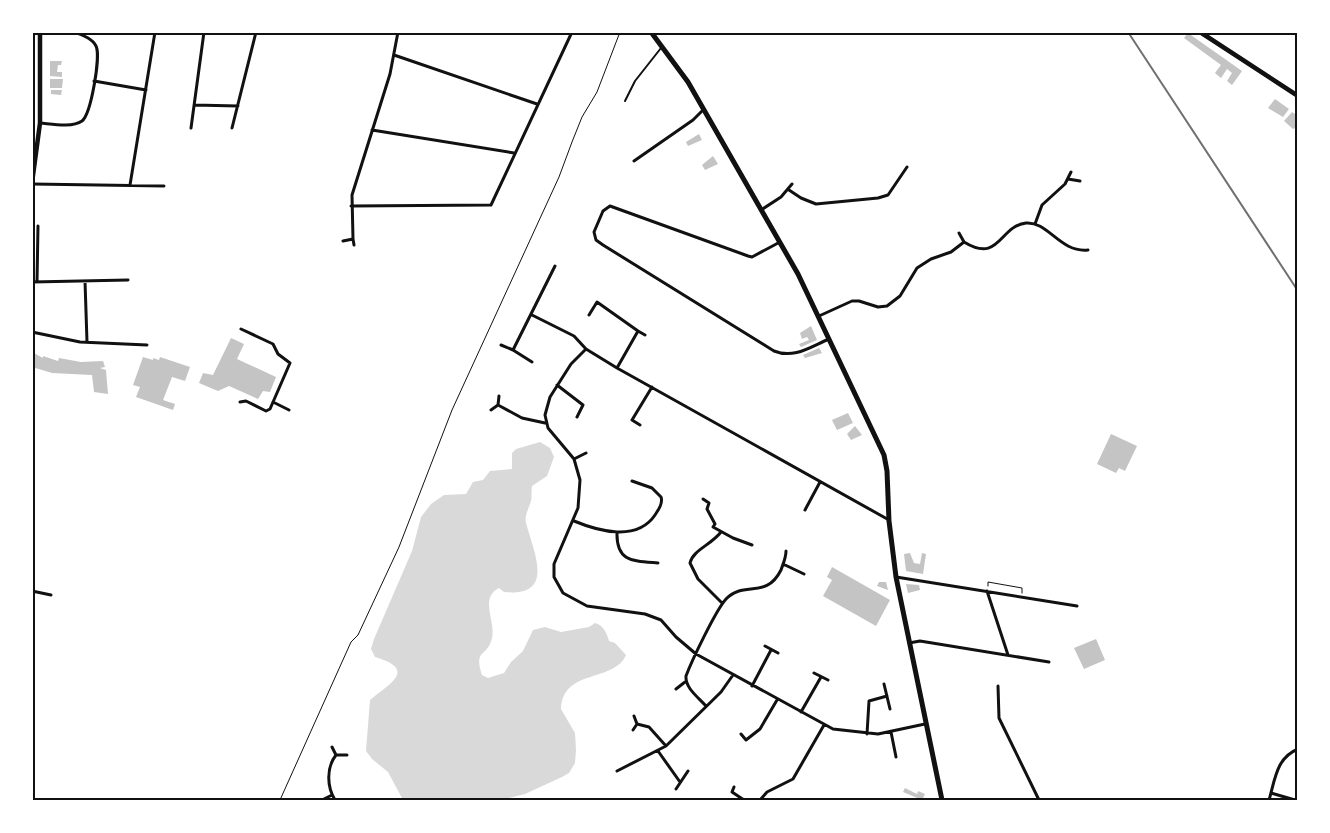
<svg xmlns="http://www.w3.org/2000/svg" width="1330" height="833" viewBox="0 0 1330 833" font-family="'Noto Sans',sans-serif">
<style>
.water{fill:#d9d9d9}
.building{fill:#c4c4c4}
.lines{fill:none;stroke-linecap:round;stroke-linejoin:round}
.path{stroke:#111;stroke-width:1}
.service{stroke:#111;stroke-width:2}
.minor{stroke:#111;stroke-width:3}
.tertiary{stroke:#111;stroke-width:4.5}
.secondary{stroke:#111;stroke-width:5}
.rail{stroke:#707070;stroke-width:2}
.neatline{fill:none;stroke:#111;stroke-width:2}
</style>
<rect width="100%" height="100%" fill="#fff"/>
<path class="water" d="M 540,442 L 550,448 L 554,457 L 547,476 L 532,486 C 531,491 532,497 531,501 C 529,508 524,516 526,523 C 534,553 556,597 504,592 L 499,588 C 479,598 496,621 492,638 C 488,657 473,649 482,675 L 488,678 L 504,673 L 511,662 L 523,651 L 533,630 L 545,627 L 561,632 L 589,627 L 595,623 C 603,625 607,633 609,641 L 615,643 L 626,655 C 614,683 563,668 561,709 L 575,733 L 576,750 L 575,763 L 569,773 L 562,777 L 525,794 L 501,800 L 403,800 L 388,772 L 372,759 L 366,751 L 370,700 C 388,684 419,670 375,657 L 371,649 L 374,639 L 412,551 L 421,517 L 431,504 L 444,495 L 466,494 L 473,482 L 483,480 L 490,471 L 512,469 L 512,453 L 516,449 Z"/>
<path class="building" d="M 1188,33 L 1242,71 L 1232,85 L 1227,81 L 1232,73 L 1227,69 L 1221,78 L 1215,73 L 1221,65 L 1184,38 Z
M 50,61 L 62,61 L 61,65 L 58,65 L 57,72 L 62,72 L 62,77 L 50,76 Z
M 50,79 L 63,79 L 62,88 L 50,88 Z
M 51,90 L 62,90 L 61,95 L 51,94 Z
M 1275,99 L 1289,109 L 1283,117 L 1268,108 Z
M 1292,112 L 1298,116 L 1298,127 L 1293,129 L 1284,121 Z
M 699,134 L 702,140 L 688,146 L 686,142 Z
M 713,156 L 718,164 L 705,170 L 702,165 Z
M 811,326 L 817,340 L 801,347 L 799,344 L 809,340 L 807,337 L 802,339 L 800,333 Z
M 231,338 L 244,344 L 237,359 L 276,377 L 270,392 L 263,391 L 258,399 L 229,386 L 218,391 L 199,383 L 203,373 L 213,375 Z
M 819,348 L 822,353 L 805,358 L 803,355 Z
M 32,352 L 43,358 L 43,356 L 58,361 L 59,358 L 81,362 L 103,361 L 105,367 L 100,368 L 106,370 L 108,394 L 94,392 L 92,375 L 52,373 L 32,367 Z
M 143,357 L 153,360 L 153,358 L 159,360 L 160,357 L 190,367 L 185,381 L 172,377 L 163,400 L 175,404 L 173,410 L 136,397 L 140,387 L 133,385 Z
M 848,413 L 853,423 L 837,430 L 832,420 Z
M 855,426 L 862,435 L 851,440 L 847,434 Z
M 1111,434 L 1137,446 L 1125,471 L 1119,468 L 1116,473 L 1097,464 Z
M 910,553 L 914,563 L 920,564 L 922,553 L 926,554 L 923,574 L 906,571 L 904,554 Z
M 832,567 L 890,600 L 876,626 L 823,596 L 832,580 L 827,577 Z
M 879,582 L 886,582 L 888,590 L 877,586 Z
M 906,584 L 919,585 L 920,590 L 908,593 Z
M 1096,639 L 1105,660 L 1084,669 L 1074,648 Z
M 905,788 L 917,794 L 918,791 L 925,794 L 922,800 L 903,792 Z"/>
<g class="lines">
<path class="path" d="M 988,586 L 988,582 L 1022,588 L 1022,593
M 280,800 L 351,642 L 358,635 L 399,547 L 452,410 L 559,177 L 572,142 L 582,117 L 597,92 L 620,32"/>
<path class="service" d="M 625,101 L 635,81 L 661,48"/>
<path class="minor" d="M 394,55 L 537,104
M 94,81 L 146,90
M 194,105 L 238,106
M 40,123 C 52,124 72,128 82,121 C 91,114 101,56 96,46 C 92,38 82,35 74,32
M 191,128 L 204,32
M 232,128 L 256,32
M 372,130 L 514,153
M 634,161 L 693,120 L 704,109
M 1068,179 L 1080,181
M 32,184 L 164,186
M 130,185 L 155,32
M 789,190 L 801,198 L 816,204 L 878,198 L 888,195 L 907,167
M 351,206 L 491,205 L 572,32
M 761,210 L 781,197 L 792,184
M 1035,224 L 1042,205 L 1065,184 L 1071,172
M 959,233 L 964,242
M 353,239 L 354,245
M 343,241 L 353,239 L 352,195 L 390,74 L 398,32
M 780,242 L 752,257 L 748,256 L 610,206 L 603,211 L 594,232 L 596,240 L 603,245 L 774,351 C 794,359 810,347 829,339
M 85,281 L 87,342
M 32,282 L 128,280
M 37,282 L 38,226
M 532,315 L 574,336 L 586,349 L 617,368 L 889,520
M 589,315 L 597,302 L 638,331 L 617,368
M 819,316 L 852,301 L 859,301 L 878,307 L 887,306 L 900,296 L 917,268 L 931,259 L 951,252 L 964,242 C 1000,264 999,226 1026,223 C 1048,221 1060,253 1088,250
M 638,331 L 645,335
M 32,332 L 80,342 L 147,345
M 501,345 L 513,350
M 586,349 L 571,364 L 550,397 L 545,415 L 548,428 L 574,459 L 580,480 L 578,508 L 554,564 L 554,577 L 563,593 L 587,606 L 645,614 L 661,620 L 676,637 L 696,654 L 833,729 L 878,734 L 925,724
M 532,362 L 513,350 L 555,266
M 557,385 L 583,405 L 577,417
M 240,402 L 246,401 L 266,411 L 270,409 L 290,363 L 278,354 L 273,344 L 241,329
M 273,402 L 289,410
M 498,405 L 522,418 L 545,423
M 491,410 L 498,405 L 499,396
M 640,425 L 632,420 L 652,387
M 574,459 L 586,453
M 703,499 L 709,503 L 707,509 L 715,524 L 713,527 L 733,538 L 752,545
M 805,510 L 820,482
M 574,521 C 598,531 637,542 655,515 C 659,509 663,503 661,497 L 652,488 L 632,481
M 617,532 C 616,562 633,561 658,563
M 721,532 C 711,545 693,550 690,563 L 698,579 L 722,603
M 783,564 L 804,574
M 896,577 L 1077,606
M 32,591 L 51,595
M 987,591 L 1008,655
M 909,643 L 920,641 L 1049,662
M 765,646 L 778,653
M 814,673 L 828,680
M 884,684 L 890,709
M 752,686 L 771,650
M 998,686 L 999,718 L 1039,800
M 676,689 L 685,682
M 1298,694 L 1298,708
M 706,706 C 698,697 685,688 686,676 C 692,660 716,610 726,599 C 744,580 766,600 781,570 C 783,564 786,558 786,551
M 801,712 L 821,677
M 634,716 L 637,724
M 633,730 L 637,724 L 649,727 L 666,746
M 891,732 L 896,757
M 741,734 L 746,740 L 760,729 L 777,700
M 867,734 L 869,701 L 887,696
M 332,747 L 336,755 L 347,755
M 658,751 L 680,782
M 617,771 L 666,746 L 721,692 L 733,675
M 734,787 L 732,792 L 744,800
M 676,789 L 688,771
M 1271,793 L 1295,800
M 322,800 L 332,795
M 335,800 C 327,787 326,768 336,755
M 760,800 L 767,792 L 793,779 L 824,725
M 1269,800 C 1275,780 1276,758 1298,749"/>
<path class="tertiary" d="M 1200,32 L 1298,96
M 32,183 L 40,123 L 40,32"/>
<path class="secondary" d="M 651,32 L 688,82 L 798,274 L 884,455 L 887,471 L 889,521 L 896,577 L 942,800"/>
<path class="rail" d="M 1128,32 L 1298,291"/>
</g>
<rect width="1330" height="833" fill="none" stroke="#ffffff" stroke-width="68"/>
<rect x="34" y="34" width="1262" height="765" class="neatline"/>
</svg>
